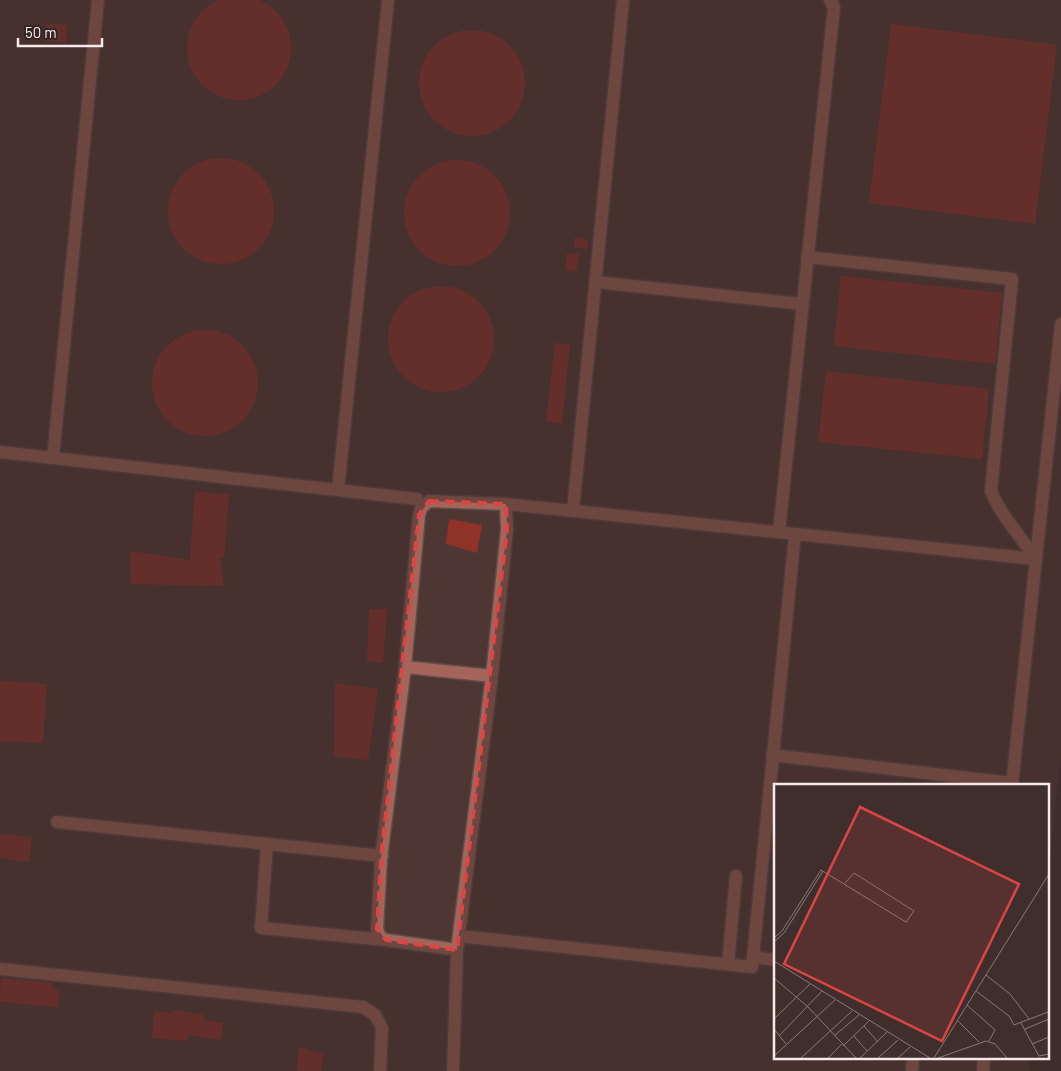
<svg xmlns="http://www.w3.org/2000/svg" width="1061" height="1071" viewBox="0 0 1061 1071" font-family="Barlow,sans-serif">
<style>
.built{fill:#4e3733}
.building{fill:#903228}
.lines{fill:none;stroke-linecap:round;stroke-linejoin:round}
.minor-casing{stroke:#5c4c4a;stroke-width:15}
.minor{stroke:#a4645a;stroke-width:12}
.marked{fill:none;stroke:#db4545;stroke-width:4;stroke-dasharray:10 6;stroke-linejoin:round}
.inset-road{fill:none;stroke:#887978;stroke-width:1}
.view{fill:#db4545;fill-opacity:0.15;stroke:#db4545;stroke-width:2.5}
.inset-edge{fill:none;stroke:#f6eae9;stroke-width:2.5}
</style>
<rect width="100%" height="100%" fill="#3f2e2c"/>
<path class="built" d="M 0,0 L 1061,0 L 1061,754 L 1047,890 L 1047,785 L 775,785 L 775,1057 L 1030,1057 L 1029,1071 L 0,1071 Z"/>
<path class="building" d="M187 48a52 52 0 1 1 104 0a52 52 0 1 1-104 0Z
M 46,23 L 67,25 L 66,43 L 45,41 Z
M 891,24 L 1057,45 L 1035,224 L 869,203 Z
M419 83a53 53 0 1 1 106 0a53 53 0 1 1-106 0Z
M168 211a53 53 0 1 1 106 0a53 53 0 1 1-106 0Z
M404 213a53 53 0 1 1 106 0a53 53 0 1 1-106 0Z
M 575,237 L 587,240 L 587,249 L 574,247 Z
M 567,253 L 579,254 L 576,272 L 565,270 Z
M 841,276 L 1002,293 L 995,364 L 834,346 Z
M388 339a53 53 0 1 1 106 0a53 53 0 1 1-106 0Z
M152 383a53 53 0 1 1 106 0a53 53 0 1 1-106 0Z
M 555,343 L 570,344 L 562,424 L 546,421 Z
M 826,371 L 989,389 L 982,459 L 818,442 Z
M 195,492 L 229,494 L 224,558 L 220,558 L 224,586 L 131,584 L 130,551 L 190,560 Z
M 449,519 L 482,525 L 477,553 L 446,544 Z
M 369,609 L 387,609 L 383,663 L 367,661 Z
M 0,681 L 47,684 L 43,743 L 0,741 Z
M 335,683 L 378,689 L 368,760 L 334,756 Z
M 0,834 L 32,837 L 29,862 L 0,858 Z
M 1,978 L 53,983 L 52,989 L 59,990 L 58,1007 L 0,1002 Z
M 173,1010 L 204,1015 L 203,1020 L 223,1023 L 221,1040 L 188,1035 L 188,1041 L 152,1038 L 154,1012 L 173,1013 Z
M 299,1047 L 323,1054 L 321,1071 L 297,1071 Z"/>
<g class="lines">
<g class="minor-casing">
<path id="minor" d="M 807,257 L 1012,279 L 991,491 C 1001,516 1021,537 1036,559
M 596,282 L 802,304
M 0,452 L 417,499
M 53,458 L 98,0
M 338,490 L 388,0
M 506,504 L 1036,559
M 573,511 L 623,0
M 779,532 L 834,7 L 830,0
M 405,667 L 492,676
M 772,755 L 1012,783
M 1012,785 L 1061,324
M 57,822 L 382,856
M 267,844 L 261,928 L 386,940
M 459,936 L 752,967 L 795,534
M 753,957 L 775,960
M 728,964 L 736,876
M 0,969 L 363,1007 L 375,1015 L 382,1028 L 380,1071
M 453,1071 L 457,950 L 492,676 L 507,530 L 506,504 L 429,501 L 421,508 L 419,515 L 405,667 L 381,858 L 377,929 L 380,937 L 386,940 L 457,950
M 912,1071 L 913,1057
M 983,1071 L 984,1057"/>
</g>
<use href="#minor" class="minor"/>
</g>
<path d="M0 0H1061V1071H0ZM 429,501 L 506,504 L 507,530 L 457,950 L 386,940 L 377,929 L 381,858 L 419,515 Z" fill="#3f2e2c" fill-opacity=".55" fill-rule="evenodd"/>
<path class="marked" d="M 429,501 L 506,504 L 507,530 L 457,950 L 386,940 L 377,929 L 381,858 L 419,515 Z"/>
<g transform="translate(774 784)">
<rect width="275" height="275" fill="#3f2e2c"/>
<path class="inset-road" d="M 0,154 L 8,147 L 47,86 L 132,138 L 140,127 L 80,89 L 71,99M 0,158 L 10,149 L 49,87M 0,177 L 156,274M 212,191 L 236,210 L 255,235M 0,194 L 34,223 L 82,274M 202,207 L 235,232 L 240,241 L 274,228M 193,221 L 221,246 L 215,257M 0,235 L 36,200M 183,236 L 205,258M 247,239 L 265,272 L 275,270M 90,242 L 104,258M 0,245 L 12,260M 251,245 L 275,235M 5,252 L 48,207M 60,252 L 85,231M 80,252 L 93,267M 258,260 L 275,253M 69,262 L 95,237M 0,272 L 61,216M 27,274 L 78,227M 54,274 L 68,260M 86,274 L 113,248M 104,274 L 124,256M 124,274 L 136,263M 160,274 L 275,90M 164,274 L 212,257 L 221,260 L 233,274"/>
<path class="view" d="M 86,23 L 245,100 L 168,257 L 10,180 Z"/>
<rect width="275" height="275" class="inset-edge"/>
</g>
<path d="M18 38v8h84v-8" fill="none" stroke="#f6eae9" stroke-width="2.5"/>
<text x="25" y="38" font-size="15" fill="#f6eae9" stroke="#342522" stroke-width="4" paint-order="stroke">50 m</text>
</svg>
